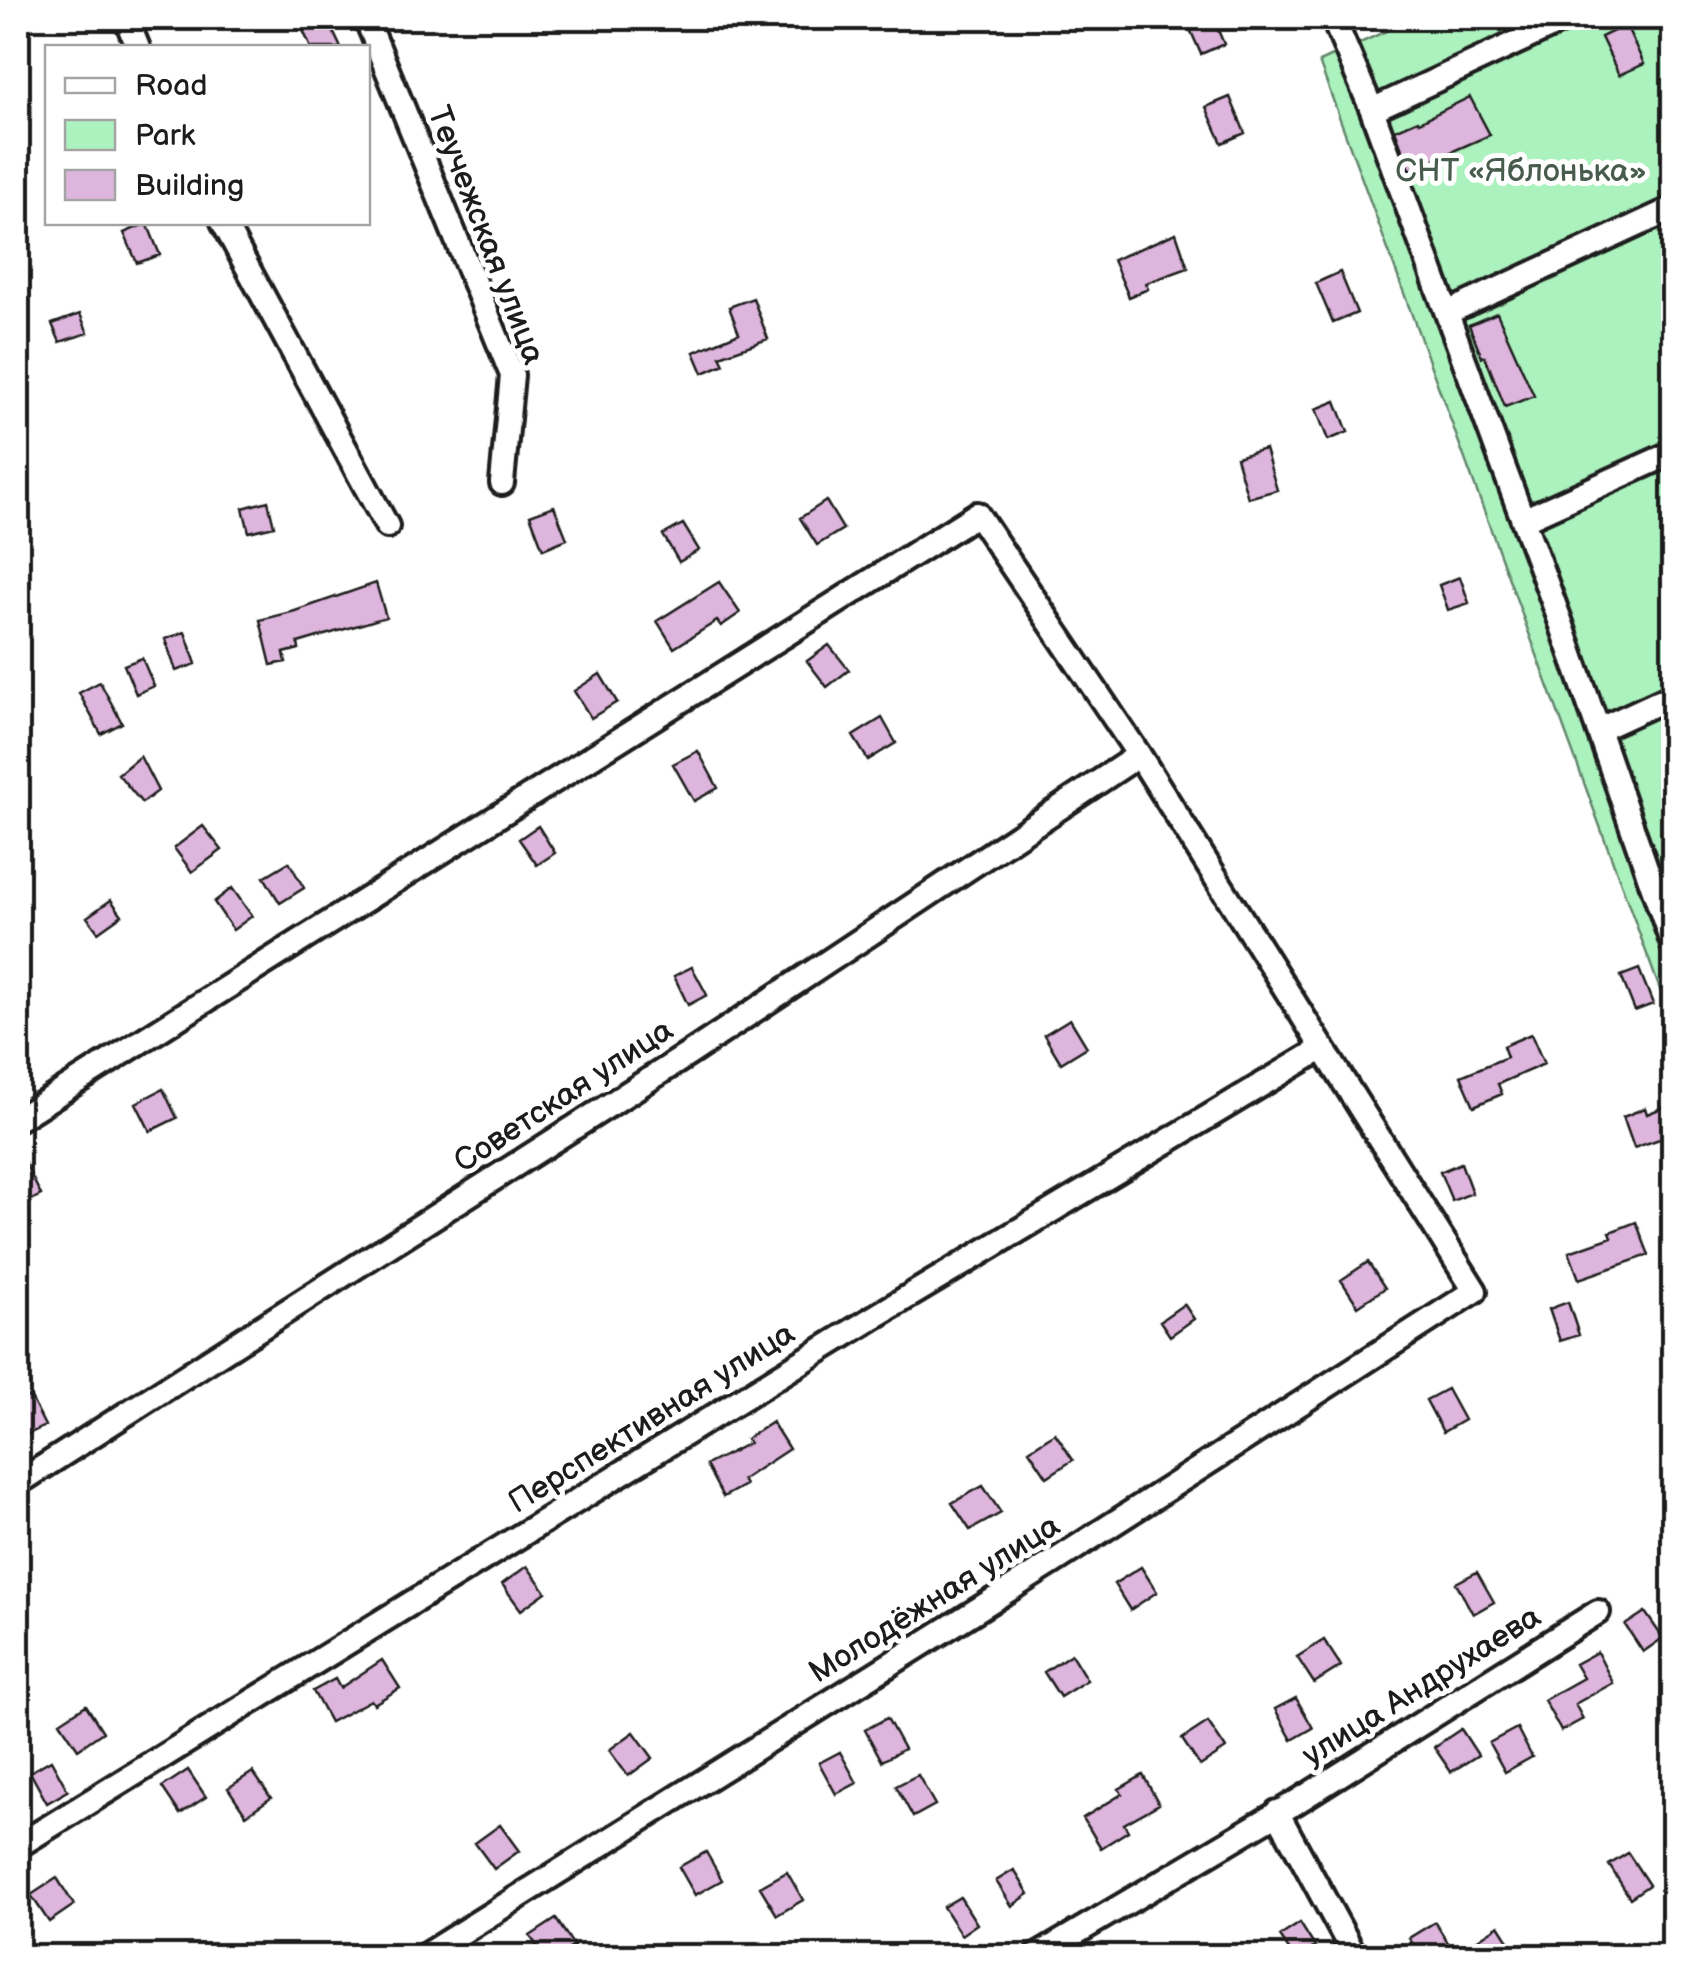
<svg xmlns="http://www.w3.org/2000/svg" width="1691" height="1974" viewBox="0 0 1691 1974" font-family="'Balsamiq Sans',sans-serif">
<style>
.green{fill:#abf2be;stroke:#64876d;stroke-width:2.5}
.building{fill:#deb5dc;stroke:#1c1c1c;stroke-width:2.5}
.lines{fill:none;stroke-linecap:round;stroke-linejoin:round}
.street-casing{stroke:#1c1c1c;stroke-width:30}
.street{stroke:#fff;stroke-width:22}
.labels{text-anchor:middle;stroke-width:10;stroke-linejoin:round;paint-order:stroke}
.park-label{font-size:32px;fill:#475c4d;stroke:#fff}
.street-label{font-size:32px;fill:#1c1c1c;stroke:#fff}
</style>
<rect width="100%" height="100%" fill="#fff"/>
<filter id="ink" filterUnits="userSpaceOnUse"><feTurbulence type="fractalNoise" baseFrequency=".01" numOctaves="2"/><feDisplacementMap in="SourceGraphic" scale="20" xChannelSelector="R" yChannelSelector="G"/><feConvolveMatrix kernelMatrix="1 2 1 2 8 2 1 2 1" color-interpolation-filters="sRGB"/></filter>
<g filter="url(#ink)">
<path class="green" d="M 1414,18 L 1673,18 L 1673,1025 L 1319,62 Z"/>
<path class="building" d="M 323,18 L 334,18 L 339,28 L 333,31 L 341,48 L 311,48 L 302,28 Z
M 1185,18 L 1213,18 L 1224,44 L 1201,54 Z
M 1626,25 L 1644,64 L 1619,75 L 1601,37 Z
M 1230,97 L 1245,133 L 1222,143 L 1206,107 Z
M 1470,97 L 1490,135 L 1410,170 L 1395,130 L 1418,120 L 1419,122 Z
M 147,223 L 160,255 L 137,263 L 124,233 Z
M 1176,233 L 1188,268 L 1146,283 L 1148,289 L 1129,297 L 1113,260 Z
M 1340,272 L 1357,313 L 1333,323 L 1316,283 Z
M 753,298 L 768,339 L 720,356 L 724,364 L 703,373 L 694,352 L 739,333 L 729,307 Z
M 1497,313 L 1534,396 L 1505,407 L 1485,356 L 1482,357 L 1469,325 Z
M 80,314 L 88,333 L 60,342 L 52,324 Z
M 1336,401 L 1348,432 L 1328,440 L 1316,409 Z
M 1265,449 L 1277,490 L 1248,498 L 1236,457 Z
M 268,501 L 274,526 L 249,532 L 243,508 Z
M 826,501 L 843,529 L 817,545 L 800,518 Z
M 554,506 L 567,539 L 543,549 L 530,515 Z
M 683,524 L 699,550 L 679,562 L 663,535 Z
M 1460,577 L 1469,603 L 1448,610 L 1439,585 Z
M 719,582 L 740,613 L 721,626 L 717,621 L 674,648 L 657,621 Z
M 376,583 L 386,617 L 298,643 L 299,649 L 284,653 L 286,662 L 271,665 L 260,620 L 295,611 Z
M 185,632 L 196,664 L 176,671 L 165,639 Z
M 829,645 L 849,670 L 827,687 L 807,661 Z
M 142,658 L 154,686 L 136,694 L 124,665 Z
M 600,674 L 617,702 L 591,718 L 574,691 Z
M 100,682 L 122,723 L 101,734 L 79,693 Z
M 882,718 L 896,743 L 868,760 L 853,736 Z
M 698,751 L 718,788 L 694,801 L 673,764 Z
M 140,756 L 158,791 L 142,803 L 118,774 Z
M 203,826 L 222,850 L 192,872 L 174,848 Z
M 538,826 L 555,853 L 537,865 L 519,839 Z
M 289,862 L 304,888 L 280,903 L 264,877 Z
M 232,888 L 252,916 L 233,930 L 214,902 Z
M 111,900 L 122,915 L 98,932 L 87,917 Z
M 692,967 L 707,995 L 688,1005 L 674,976 Z
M 1639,969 L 1653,1004 L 1635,1011 L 1621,976 Z
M 1070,1019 L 1087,1047 L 1061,1063 L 1044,1035 Z
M 1531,1034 L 1544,1064 L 1498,1084 L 1502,1094 L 1474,1106 L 1461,1076 L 1507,1057 L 1503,1046 Z
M 163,1089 L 177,1118 L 150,1131 L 136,1103 Z
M 1674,1103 L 1674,1134 L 1634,1148 L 1623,1117 L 1645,1108 L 1647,1114 Z
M 18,1149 L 41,1195 L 18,1207 Z
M 1461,1163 L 1472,1193 L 1452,1201 L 1440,1172 Z
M 1636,1222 L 1649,1255 L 1579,1279 L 1569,1252 L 1612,1237 L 1610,1232 Z
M 1368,1262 L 1385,1288 L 1358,1306 L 1341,1280 Z
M 1568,1302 L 1579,1335 L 1560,1341 L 1549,1309 Z
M 1184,1304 L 1194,1319 L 1170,1336 L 1160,1321 Z
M 1447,1389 L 1464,1420 L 1443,1432 L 1426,1400 Z
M 30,1396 L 45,1426 L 18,1439 L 18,1403 Z
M 772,1422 L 789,1449 L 742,1480 L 745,1485 L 723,1497 L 706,1465 L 749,1443 L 746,1439 Z
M 1055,1433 L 1073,1460 L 1047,1477 L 1029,1450 Z
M 983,1486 L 1001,1513 L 970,1530 L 952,1503 Z
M 527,1566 L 546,1592 L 521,1610 L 502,1584 Z
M 1141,1567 L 1157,1592 L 1130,1610 L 1114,1584 Z
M 1477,1572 L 1494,1602 L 1473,1614 L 1456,1583 Z
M 1645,1612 L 1663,1638 L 1643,1652 L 1625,1625 Z
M 1324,1640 L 1341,1666 L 1314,1683 L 1297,1657 Z
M 1597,1652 L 1613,1683 L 1575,1704 L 1583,1719 L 1561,1731 L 1544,1700 L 1583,1678 L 1575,1664 Z
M 1071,1654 L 1087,1680 L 1060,1697 L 1044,1672 Z
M 382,1660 L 400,1688 L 374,1704 L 371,1700 L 330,1722 L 313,1691 L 335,1679 L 340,1688 Z
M 1296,1698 L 1313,1728 L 1292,1740 L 1275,1709 Z
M 86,1705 L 103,1732 L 78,1749 L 60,1722 Z
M 887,1718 L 904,1749 L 882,1761 L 865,1730 Z
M 1208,1722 L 1226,1749 L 1200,1766 L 1182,1739 Z
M 1517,1728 L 1532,1757 L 1505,1772 L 1489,1743 Z
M 1461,1729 L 1478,1755 L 1451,1772 L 1434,1747 Z
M 634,1732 L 653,1758 L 628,1776 L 609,1750 Z
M 840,1752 L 857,1783 L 836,1794 L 819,1763 Z
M 51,1760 L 68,1791 L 47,1803 L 30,1772 Z
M 188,1770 L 206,1797 L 180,1814 L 162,1787 Z
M 253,1772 L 271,1798 L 246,1815 L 228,1788 Z
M 918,1775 L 935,1805 L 913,1817 L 896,1786 Z
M 1143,1775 L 1159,1804 L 1124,1824 L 1128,1831 L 1101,1848 L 1083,1818 L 1122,1794 L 1119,1789 Z
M 500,1825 L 519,1851 L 494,1869 L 475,1843 Z
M 706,1852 L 722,1880 L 695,1895 L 679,1867 Z
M 1628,1853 L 1649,1885 L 1630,1898 L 1609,1865 Z
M 1014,1870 L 1029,1894 L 1012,1906 L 996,1881 Z
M 787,1872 L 803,1900 L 777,1915 L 760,1887 Z
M 57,1878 L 74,1905 L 49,1922 L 31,1895 Z
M 960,1897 L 977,1924 L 961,1935 L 943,1907 Z
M 556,1919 L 574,1946 L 557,1956 L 544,1956 L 530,1936 Z
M 1435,1922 L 1452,1949 L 1440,1956 L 1420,1956 L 1409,1938 Z
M 1300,1923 L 1315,1947 L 1300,1956 L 1293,1956 L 1280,1936 Z
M 1499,1925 L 1519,1956 L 1478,1956 L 1470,1944 Z"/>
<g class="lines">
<g class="street-casing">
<path id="street" d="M 126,18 L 138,48
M 366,18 L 512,375 L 502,483
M 1333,18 L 1372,110 L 1561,623 L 1674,948
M 1372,110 L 1569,18
M 223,222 L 387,526
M 1447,313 L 1674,208
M 1523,520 L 1674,452
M 1598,730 L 1674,695
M 18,1119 L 977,514 L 1139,755 L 1475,1291 L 1052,1563 L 424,1956
M 18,1483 L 689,1054 L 1139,755
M 1277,1812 L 1355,1956
M 18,1846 L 876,1316 L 1323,1048
M 1037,1956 L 1298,1801 L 1598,1612"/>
</g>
<use href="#street" class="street"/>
</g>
</g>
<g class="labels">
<g class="park-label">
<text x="1521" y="181">СНТ «Яблонька»</text>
</g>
<g class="street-label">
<text transform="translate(487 235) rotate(69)" y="11">Теучежская улица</text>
<text transform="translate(563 1095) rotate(-33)" y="11">Советская улица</text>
<text transform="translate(651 1417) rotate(-32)" y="11">Перспективная улица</text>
<text transform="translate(934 1598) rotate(-32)" y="11">Молодёжная улица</text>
<text transform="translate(1421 1685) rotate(-32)" y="11">улица Андрухаева</text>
</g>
</g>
<rect width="1691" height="1974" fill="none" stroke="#fff" stroke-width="60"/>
<rect x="30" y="30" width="1631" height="1914" fill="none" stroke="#1c1c1c" stroke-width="4" filter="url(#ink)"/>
<rect x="45" y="45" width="325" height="180" fill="#ffffff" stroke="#a4a4a4" stroke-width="2.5"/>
<rect x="65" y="78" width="50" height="15" fill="#ffffff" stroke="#a4a4a4" stroke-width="2.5"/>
<text x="135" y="95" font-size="30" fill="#1c1c1c">Road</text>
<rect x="65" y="120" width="50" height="30" fill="#abf2be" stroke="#a4a4a4" stroke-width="2.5"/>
<text x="135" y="145" font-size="30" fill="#1c1c1c">Park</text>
<rect x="65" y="170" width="50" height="30" fill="#deb5dc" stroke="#a4a4a4" stroke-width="2.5"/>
<text x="135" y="195" font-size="30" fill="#1c1c1c">Building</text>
</svg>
